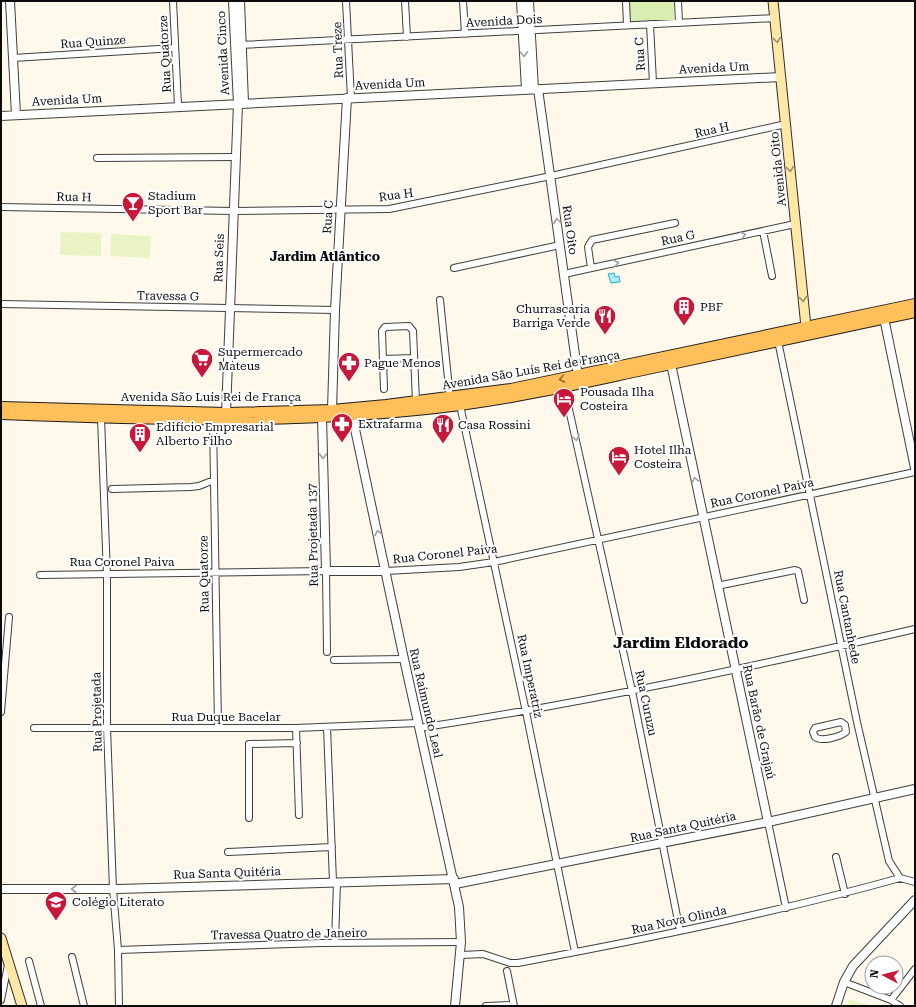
<svg xmlns="http://www.w3.org/2000/svg" width="916" height="1007" viewBox="0 0 916 1007" font-family="'Roboto Serif',serif">
<style>
.green{fill:#d9edb1}
.pitch{fill:#eaf3c4}
.water{fill:#aae9fc;stroke:#2badd9}
.lines{fill:none;stroke-linecap:round;stroke-linejoin:round}
.minor-casing{stroke:#3f3f3f;stroke-width:8}
.tertiary-casing{stroke:#3f3f3f;stroke-width:10}
.secondary-casing{stroke:#2e2e2e;stroke-width:11}
.primary-casing{stroke:#1d1d1d;stroke-width:12}
.minor{stroke:#fff;stroke-width:6}
.tertiary{stroke:#fff;stroke-width:8}
.secondary{stroke:#ffe8a6;stroke-width:9}
.primary{stroke:#ffbf5b;stroke-width:10}
.oneway{stroke:#9e9068}
.oneway2{stroke:#9e9e9e}
.oneway3{stroke:#926e37}
.labels{text-anchor:middle;stroke-width:4;stroke-linejoin:round;paint-order:stroke}
.street-label{font-size:12px;fill:#0c0c0c;stroke:#fff}
.poi-label{font-size:12px;fill:#0c0c0c;stroke:#fff;text-anchor:start}
.neighbourhood-label{font-size:13px;font-weight:bold;fill:#0c0c0c;stroke:#fff}
.district-label{font-size:16px;font-weight:bold;fill:#0c0c0c;stroke:#fff}
</style>
<rect width="100%" height="100%" fill="#fff8eb"/>
<path class="green" d="M 628,1 L 674,1 L 674,20 L 629,23 Z"/>
<path class="pitch" d="M 61,232 L 101,233 L 101,256 L 60,255 Z
M 111,234 L 151,236 L 150,258 L 110,256 Z
M 849,999 L 872,1006 L 847,1006 Z"/>
<path class="water" d="M 614,273 L 615,277 L 619,276 L 620,282 L 611,283 L 608,274 Z"/>
<g class="lines">
<g class="minor-casing">
<path id="minor" d="M 173,1 L 178,106
M 346,1 L 351,98
M 405,1 L 407,37
M 463,1 L 465,34
M 626,1 L 627,25
M 678,1 L 679,23
M 650,24 L 653,83
M 239,45 L 775,18
M 13,58 L 175,48
M 97,158 L 236,157
M 1,207 L 233,211 L 389,209 L 551,176 L 786,124
M 763,231 L 772,276
M 454,268 L 560,245
M 591,268 L 588,247 L 592,240 L 675,223
M 564,274 L 795,224
M 440,300 L 450,398
M 1,304 L 335,310
M 778,341 L 857,722 L 889,861 L 900,878 L 915,882
M 383,359 L 414,358
M 564,387 L 632,691 L 680,931
M 384,389 L 382,331 L 385,327 L 409,326 L 413,331 L 416,402
M 460,405 L 526,712 L 575,952
M 101,418 L 107,575 L 107,728 L 113,889 L 118,950 L 119,1006
M 213,420 L 218,727
M 112,489 L 191,487 L 199,486 L 214,480
M 386,571 L 459,567 L 494,562 L 915,472
M 40,575 L 326,571 L 327,652
M 717,586 L 795,570 L 798,571 L 804,600
M 334,660 L 404,659
M 1,712 L 9,617
M 841,722 L 845,725 L 846,732 C 840,737 821,742 815,737 L 813,732 L 815,728 Z
M 327,727 L 333,882
M 34,728 L 296,728 L 418,723
M 296,728 L 299,815
M 419,728 C 586,703 751,667 915,629
M 249,818 L 249,744 L 297,743
M 768,822 L 786,908
M 228,852 L 332,847
M 836,857 L 845,894
M 335,943 L 337,882
M 118,950 L 321,943 L 461,942
M 461,955 L 483,954 L 510,963 L 518,963 C 646,939 774,913 900,878
M 72,957 L 84,1006
M 29,961 L 41,1006
M 507,971 L 514,1006
M 844,982 L 891,1000 L 900,1006
M 1,1000 L 8,965
M 891,1000 L 915,969
M 486,1006 L 513,1005"/>
</g>
<g class="tertiary-casing">
<path id="tertiary" d="M 10,1 L 16,115
M 240,1 L 244,103
M 521,1 L 526,89
M 529,1 L 534,89
M 538,89 L 578,376
M 1,116 L 781,77
M 884,318 L 915,468
M 671,364 L 768,822
M 332,410 L 335,310 L 347,98
M 349,412 L 352,415 L 404,659 L 459,907 L 461,942 L 455,1006
M 226,413 L 238,104 L 233,1
M 322,417 L 326,571 L 386,571
M 455,884 L 768,822 L 915,789
M 1,889 L 118,889 L 454,879
M 836,1006 L 844,982 L 853,966 L 915,900"/>
</g>
<g class="secondary-casing">
<path id="secondary" d="M 773,1 L 806,327 L 810,333
M 1,938 L 22,1006"/>
</g>
<g class="primary-casing">
<path id="primary" d="M 1,407 L 226,413 L 332,410 L 386,405 L 511,389 L 915,304
M 1,414 C 154,420 307,425 460,405 C 521,397 582,383 643,370 C 733,351 824,331 915,312"/>
</g>
<use href="#minor" class="minor"/>
<use href="#tertiary" class="tertiary"/>
<use href="#secondary" class="secondary"/>
<use href="#primary" class="primary"/>
</g>
<defs><path id="oneway-chevron" d="M-2-3.5L2.5 0L-2 3.5" fill="none" stroke-width="1.6" stroke-linecap="round" stroke-linejoin="round"/></defs>
<g class="oneway">
<use href="#oneway-chevron" transform="translate(777 40) rotate(84)"/>
<use href="#oneway-chevron" transform="translate(790 169) rotate(84)"/>
<use href="#oneway-chevron" transform="translate(803 299) rotate(84)"/>
</g>
<g class="oneway2">
<use href="#oneway-chevron" transform="translate(524 54) rotate(87)"/>
<use href="#oneway-chevron" transform="translate(557 221) rotate(-98)"/>
<use href="#oneway-chevron" transform="translate(743 235) rotate(-12)"/>
<use href="#oneway-chevron" transform="translate(616 263) rotate(-12)"/>
<use href="#oneway-chevron" transform="translate(576 438) rotate(77)"/>
<use href="#oneway-chevron" transform="translate(323 456) rotate(89)"/>
<use href="#oneway-chevron" transform="translate(695 480) rotate(-102)"/>
<use href="#oneway-chevron" transform="translate(378 533) rotate(-102)"/>
<use href="#oneway-chevron" transform="translate(74 889) rotate(180)"/>
</g>
<use class="oneway3" href="#oneway-chevron" transform="translate(562 379) rotate(169)"/>
<defs>
<g id="bar-pin" transform="scale(1.15)"><path d="M0 17L-7.5 6A9.5 9.5 0 1 1 7.5 6Z" fill="#c8183a" stroke="#fff"/><path d="M-6-5H6L.8 .8V4.5H3.5V6h-7V4.5H-.8V.8Z" fill="#fff"/></g>
<g id="building-pin" transform="scale(1.15)"><path d="M0 17L-7.5 6A9.5 9.5 0 1 1 7.5 6Z" fill="#c8183a" stroke="#fff"/><path d="M-4-6H4V6H1V3H-1V6H-4ZM-2.5-4.3h1.7v1.8h-1.7ZM.8-4.3h1.7v1.8H.8ZM-2.5-1h1.7V.8h-1.7ZM.8-1h1.7V.8H.8Z" fill="#fff"/></g>
<g id="restaurant-pin" transform="scale(1.15)"><path d="M0 17L-7.5 6A9.5 9.5 0 1 1 7.5 6Z" fill="#c8183a" stroke="#fff"/><path d="M-5-6h1v4h1v-4h1v4h1v-4h1v5L-1.5 .5V6h-2V.5L-5-1ZM5-6V6H3V1.5H1.5Q1.5-4 5-6Z" fill="#fff"/></g>
<g id="supermarket-pin" transform="scale(1.15)"><path d="M0 17L-7.5 6A9.5 9.5 0 1 1 7.5 6Z" fill="#c8183a" stroke="#fff"/><path d="M-6-5.5h2.5l.6 2H6L4.5 2H-2.5L-4.4-4H-6ZM-1.5 3.2a1.3 1.3 0 1 0 .1 0ZM3 3.2a1.3 1.3 0 1 0 .1 0Z" fill="#fff"/></g>
<g id="pharmacy-pin" transform="scale(1.15)"><path d="M0 17L-7.5 6A9.5 9.5 0 1 1 7.5 6Z" fill="#c8183a" stroke="#fff"/><path d="M-2-6h4v4h4v4h-4v4h-4v-4h-4v-4h4Z" fill="#fff"/></g>
<g id="hotel-pin" transform="scale(1.15)"><path d="M0 17L-7.5 6A9.5 9.5 0 1 1 7.5 6Z" fill="#c8183a" stroke="#fff"/><path d="M-6-4.5h1.5V1H6V5H4.5V3h-9V5H-6ZM-4 0a1.8 1.8 0 1 1 3.6 0ZM.5 0V-2.5h3Q6-2.5 6 0Z" fill="#fff"/></g>
<g id="school-pin" transform="scale(1.15)"><path d="M0 17L-7.5 6A9.5 9.5 0 1 1 7.5 6Z" fill="#c8183a" stroke="#fff"/><path d="M0-5L7-2L0 1L-7-2ZM-4 1L0 2.5L4 1V4Q0 6-4 4Z" fill="#fff"/></g>
</defs>
<g fill-rule="evenodd">
<use href="#bar-pin" x="133" y="203"/>
<use href="#building-pin" x="684" y="307"/>
<use href="#restaurant-pin" x="605" y="316"/>
<use href="#supermarket-pin" x="202" y="359"/>
<use href="#pharmacy-pin" x="349" y="363"/>
<use href="#hotel-pin" x="564" y="399"/>
<use href="#pharmacy-pin" x="342" y="424"/>
<use href="#restaurant-pin" x="443" y="425"/>
<use href="#building-pin" x="140" y="434"/>
<use href="#hotel-pin" x="619" y="457"/>
<use href="#school-pin" x="56" y="902"/>
</g>
<g class="labels">
<g class="street-label">
<text transform="translate(504 21) rotate(-3)" y="4">Avenida Dois</text>
<text transform="translate(93 42) rotate(-4)" y="4">Rua Quinze</text>
<text transform="translate(338 50) rotate(-92)" y="4">Rua Treze</text>
<text transform="translate(223 53) rotate(-93)" y="4">Avenida Cinco</text>
<text transform="translate(165 54) rotate(-93)" y="4">Rua Quatorze</text>
<text transform="translate(640 54) rotate(-93)" y="4">Rua C</text>
<text transform="translate(714 68) rotate(-3)" y="4">Avenida Um</text>
<text transform="translate(390 84) rotate(-3)" y="4">Avenida Um</text>
<text transform="translate(67 100) rotate(-3)" y="4">Avenida Um</text>
<text transform="translate(712 130) rotate(-13)" y="4">Rua H</text>
<text transform="translate(778 169) rotate(-96)" y="4">Avenida Oito</text>
<text transform="translate(396 195) rotate(-8)" y="4">Rua H</text>
<text transform="translate(74 197) rotate(1)" y="4">Rua H</text>
<text transform="translate(328 217) rotate(-87)" y="4">Rua C</text>
<text transform="translate(570 230) rotate(82)" y="4">Rua Oito</text>
<text transform="translate(678 238) rotate(-12)" y="4">Rua G</text>
<text transform="translate(219 258) rotate(-88)" y="4">Rua Seis</text>
<text transform="translate(168 296) rotate(1)" y="4">Travessa G</text>
<text transform="translate(531 370) rotate(-10)" y="4">Avenida São Luís Rei de França</text>
<text x="211" y="401">Avenida São Luís Rei de França</text>
<text transform="translate(762 493) rotate(-12)" y="4">Rua Coronel Paiva</text>
<text transform="translate(313 535) rotate(-91)" y="4">Rua Projetada 137</text>
<text transform="translate(445 554) rotate(-6)" y="4">Rua Coronel Paiva</text>
<text x="122" y="566">Rua Coronel Paiva</text>
<text transform="translate(204 574) rotate(-91)" y="4">Rua Quatorze</text>
<text transform="translate(847 617) rotate(79)" y="4">Rua Cantanhede</text>
<text transform="translate(530 676) rotate(78)" y="4">Rua Imperatriz</text>
<text transform="translate(426 703) rotate(77)" y="4">Rua Raimundo Leal</text>
<text transform="translate(646 703) rotate(78)" y="4">Rua Curuzu</text>
<text transform="translate(97 712) rotate(-91)" y="4">Rua Projetada</text>
<text x="226" y="721">Rua Duque Bacelar</text>
<text transform="translate(759 722) rotate(78)" y="4">Rua Barão de Grajaú</text>
<text transform="translate(683 827) rotate(-12)" y="4">Rua Santa Quitéria</text>
<text transform="translate(227 873) rotate(-2)" y="4">Rua Santa Quitéria</text>
<text transform="translate(679 920) rotate(-12)" y="4">Rua Nova Olinda</text>
<text transform="translate(289 934) rotate(-1)" y="4">Travessa Quatro de Janeiro</text>
</g>
<g class="poi-label">
<text x="148" y="200">Stadium<tspan x="148" dy="14">Sport Bar</tspan></text>
<text x="700" y="311">PBF</text>
<text x="590" y="313" text-anchor="end">Churrascaria<tspan x="590" dy="14">Barriga Verde</tspan></text>
<text x="218" y="356">Supermercado<tspan x="218" dy="14">Mateus</tspan></text>
<text x="364" y="367">Pague Menos</text>
<text x="580" y="396">Pousada Ilha<tspan x="580" dy="14">Costeira</tspan></text>
<text x="358" y="428">Extrafarma</text>
<text x="458" y="429">Casa Rossini</text>
<text x="156" y="431">Edifício Empresarial<tspan x="156" dy="14">Alberto Filho</tspan></text>
<text x="634" y="454">Hotel Ilha<tspan x="634" dy="14">Costeira</tspan></text>
<text x="72" y="906">Colégio Literato</text>
</g>
<g class="neighbourhood-label">
<text x="325" y="261">Jardim Atlântico</text>
</g>
<g class="district-label">
<text x="681" y="648">Jardim Eldorado</text>
</g>
</g>
<rect width="916" height="1007" fill="none" stroke="#0c0c0c" stroke-width="4"/>
<g transform="translate(884 975) rotate(277)"><circle r="19" fill="#ffffff" stroke="#9e9e9e"/>
<path d="M0-3L7 15L0 10L-7 15Z" fill="#c8183a"/>
<text y="-6" font-size="11" font-weight="bold" text-anchor="middle" fill="#0c0c0c">N</text>
</g>
</svg>
